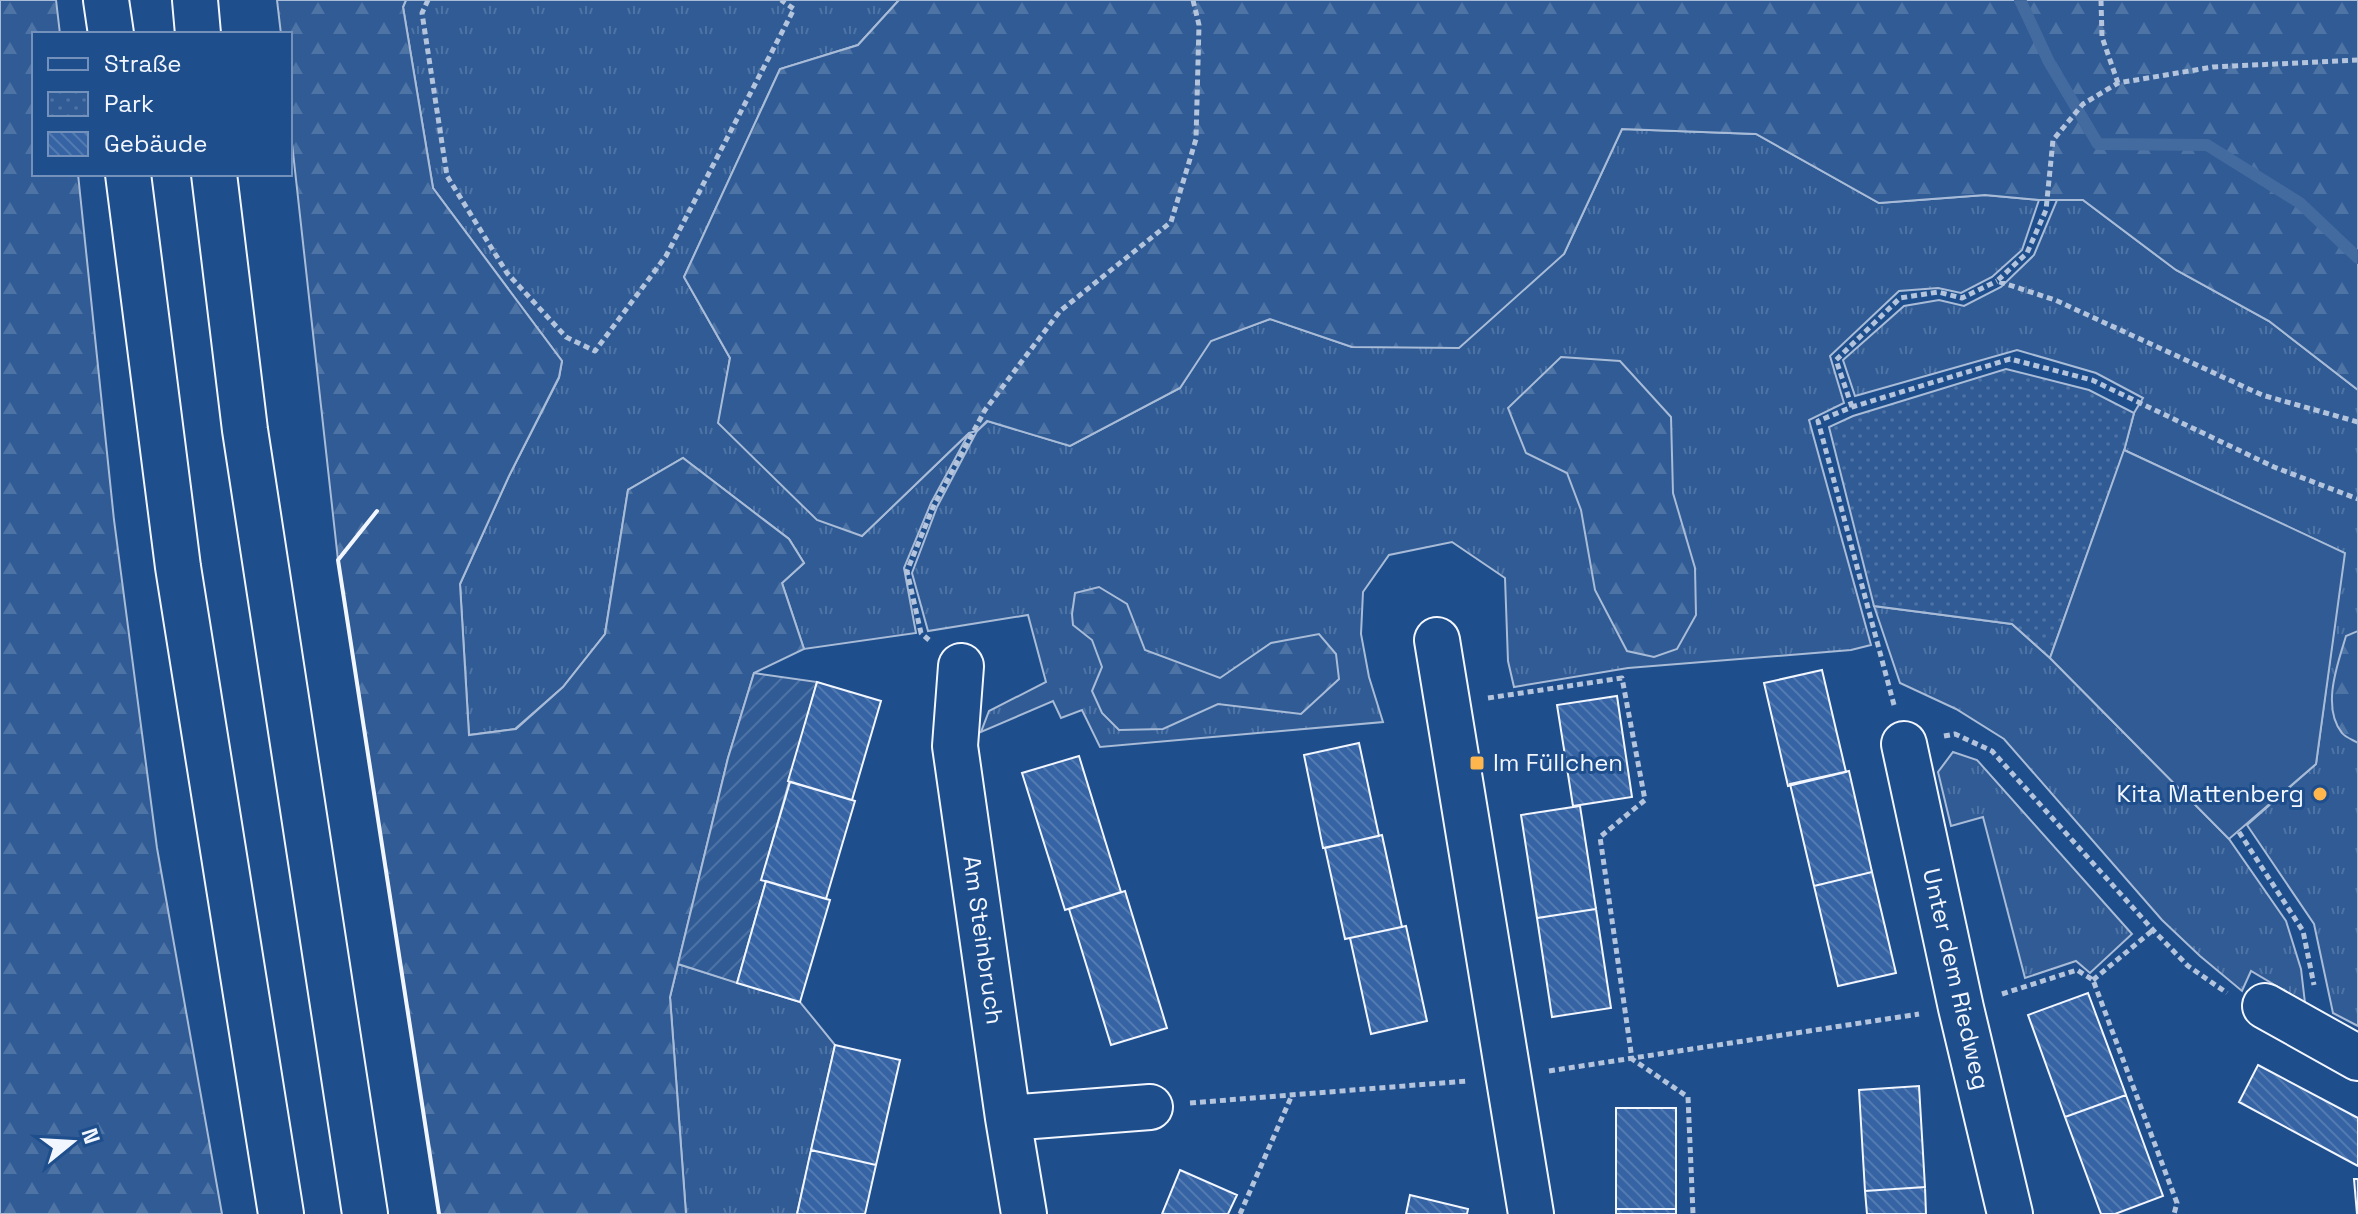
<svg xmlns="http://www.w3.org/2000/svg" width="2358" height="1214" viewBox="0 0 2358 1214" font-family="'Space Grotesk',sans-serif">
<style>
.grass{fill:url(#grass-tufts);stroke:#a8bbd7;stroke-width:2}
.forest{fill:url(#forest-firs);stroke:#a8bbd7;stroke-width:2}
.park{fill:url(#park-dots);stroke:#a8bbd7;stroke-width:2}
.garden{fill:url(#garden-furrows);stroke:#a8bbd7;stroke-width:2}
.pitch{fill:#305b95;stroke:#a8bbd7;stroke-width:2}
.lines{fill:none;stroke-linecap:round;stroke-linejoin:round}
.stream{stroke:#446ba0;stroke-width:12}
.building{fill:url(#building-back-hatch);stroke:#f2f6ff;stroke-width:2}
.minor-casing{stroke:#f2f6ff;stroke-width:48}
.highway-casing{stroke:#f2f6ff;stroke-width:48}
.path{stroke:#b3c4dc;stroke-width:5;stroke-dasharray:6 4;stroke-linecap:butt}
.minor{stroke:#1f4e8c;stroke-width:44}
.highway{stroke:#1f4e8c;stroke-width:44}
.wall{stroke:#f2f6ff;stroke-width:4}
.poi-dot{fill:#ffb74d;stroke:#1f4e8c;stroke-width:3}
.labels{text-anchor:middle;stroke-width:6;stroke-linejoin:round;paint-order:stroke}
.poi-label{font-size:24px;fill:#f2f6ff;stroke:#1f4e8c;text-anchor:start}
.street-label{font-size:24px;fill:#f2f6ff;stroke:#1f4e8c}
</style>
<defs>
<pattern id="grass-tufts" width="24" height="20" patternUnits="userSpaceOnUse" patternTransform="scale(2)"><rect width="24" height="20" fill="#305b95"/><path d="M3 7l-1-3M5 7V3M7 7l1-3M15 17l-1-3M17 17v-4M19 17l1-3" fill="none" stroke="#4e73a5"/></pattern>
<pattern id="forest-firs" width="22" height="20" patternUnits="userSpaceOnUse" patternTransform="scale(2)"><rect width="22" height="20" fill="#305b95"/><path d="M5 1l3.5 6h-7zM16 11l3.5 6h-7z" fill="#4e73a5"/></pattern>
<pattern id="park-dots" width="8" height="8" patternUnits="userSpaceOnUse" patternTransform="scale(2)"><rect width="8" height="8" fill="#305b95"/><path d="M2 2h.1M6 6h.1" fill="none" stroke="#4e73a5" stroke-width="1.8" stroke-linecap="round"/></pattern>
<pattern id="garden-furrows" width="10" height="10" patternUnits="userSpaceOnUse" patternTransform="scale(2)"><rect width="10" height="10" fill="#305b95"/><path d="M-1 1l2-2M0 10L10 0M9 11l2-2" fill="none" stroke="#4e73a5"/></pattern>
<pattern id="building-back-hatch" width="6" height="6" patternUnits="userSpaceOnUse" patternTransform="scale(2)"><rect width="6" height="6" fill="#3563a3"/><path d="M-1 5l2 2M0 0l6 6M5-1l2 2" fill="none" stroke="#537ab1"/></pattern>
</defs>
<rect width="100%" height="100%" fill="#1f4e8c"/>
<path class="grass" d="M 406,0 L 899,0 L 858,45 L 780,69 L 684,277 L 730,358 L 719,423 L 862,536 L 969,433 L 931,503 L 904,568 L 916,633 L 804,649 L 782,583 L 804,563 L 789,539 L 683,458 L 628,490 L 605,634 L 563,687 L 515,729 L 469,735 L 460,584 L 509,476 L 559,378 L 562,361 L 433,188 L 403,7 Z
M 1622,129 L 1756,134 L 1879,203 L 1985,195 L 2039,200 L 2022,250 L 1992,277 L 1961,293 L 1938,288 L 1899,291 L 1830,356 L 1844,403 L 1809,420 L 1871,645 L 1851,650 L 1628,668 L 1514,687 L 1508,661 L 1505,578 L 1452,542 L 1389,555 L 1363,592 L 1361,634 L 1369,677 L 1383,722 L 1100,747 L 1082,710 L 1061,718 L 1053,701 L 981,732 L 989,711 L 1046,682 L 1028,615 L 928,631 L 912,573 L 937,507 L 977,431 L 988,421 L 1070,446 L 1180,388 L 1210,341 L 1270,319 L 1352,347 L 1564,254 Z
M 2057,200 L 2083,200 L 2176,270 L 2269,321 L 2358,390 L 2358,1026 L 2333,1013 L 2314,924 L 2247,825 L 2316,764 L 2344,553 L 2124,450 L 2134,413 L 2143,398 L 2096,373 L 2017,350 L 1855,396 L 1843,360 L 1904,306 L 1939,300 L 1964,306 L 2001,287 L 2034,255 Z
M 1874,606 L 2012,624 L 2050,658 L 2229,839 L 2286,921 L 2301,969 L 2305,1003 L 2251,971 L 2242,991 L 2200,956 L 2162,920 L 2004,739 L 1956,709 L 1900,683 Z
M 1953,752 L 1977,760 L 2132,934 L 2090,973 L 2076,961 L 2025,978 L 1983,817 L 1951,826 L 1938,772 Z
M 678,964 L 800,1002 L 835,1045 L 797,1214 L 686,1214 L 670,997 Z"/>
<path class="forest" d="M 0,0 L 56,0 L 60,34 L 34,34 L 34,174 L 78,174 L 114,520 L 157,848 L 222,1214 L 0,1214 Z
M 277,0 L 406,0 L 403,7 L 433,188 L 562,361 L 559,377 L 509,476 L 460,584 L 469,735 L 516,729 L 563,687 L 605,634 L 628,490 L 683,458 L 789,539 L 804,563 L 782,583 L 804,649 L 754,673 L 728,758 L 670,997 L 686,1214 L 439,1214 L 338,560 L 290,125 L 290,34 L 281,34 Z
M 899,0 L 2358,0 L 2358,390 L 2269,321 L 2176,270 L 2083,200 L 2039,200 L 1985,195 L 1879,203 L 1756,134 L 1622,129 L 1564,254 L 1459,348 L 1352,347 L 1270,319 L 1211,341 L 1180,388 L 1070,446 L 987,421 L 977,431 L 969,433 L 862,536 L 817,520 L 718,423 L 730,358 L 684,277 L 780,69 L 858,45 Z
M 1561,357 L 1620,361 L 1671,417 L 1673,493 L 1695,568 L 1696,615 L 1677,649 L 1654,657 L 1627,651 L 1595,590 L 1581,510 L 1567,473 L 1526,453 L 1508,408 Z
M 1099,587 L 1127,604 L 1145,650 L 1220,678 L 1271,643 L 1319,634 L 1336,654 L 1339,679 L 1301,714 L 1218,704 L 1163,729 L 1119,730 L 1102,713 L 1092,691 L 1102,667 L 1092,640 L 1073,625 L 1072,614 L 1075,593 Z
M 2358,631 L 2358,743 C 2353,740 2345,737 2342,733 C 2321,707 2338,663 2346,636 Z"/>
<path class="park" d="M 2006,369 L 2089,390 L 2134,413 L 2124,451 L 2050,658 L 2012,624 L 1874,606 L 1829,427 L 1853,416 Z"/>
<path class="garden" d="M 754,673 L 817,682 L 762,879 L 766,881 L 737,983 L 678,964 L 728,758 Z"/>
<path class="pitch" d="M 2124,450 L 2345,553 L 2316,764 L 2229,839 L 2050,658 Z"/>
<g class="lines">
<path class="stream" d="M 2020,0 L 2049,62 L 2098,144 L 2207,145 L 2300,203 L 2358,258"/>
</g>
<path class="building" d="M 1822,670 L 1846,772 L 1788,786 L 1764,683 Z
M 817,682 L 881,701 L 852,800 L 788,781 Z
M 1617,696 L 1632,797 L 1573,806 L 1557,705 Z
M 1359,743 L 1379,836 L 1323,848 L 1304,755 Z
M 1079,756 L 1121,892 L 1065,910 L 1022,773 Z
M 1849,771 L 1872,872 L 1814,886 L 1790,784 Z
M 790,782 L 855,801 L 826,899 L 761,880 Z
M 1580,806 L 1596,909 L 1537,918 L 1521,815 Z
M 1382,835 L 1402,927 L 1345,939 L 1325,848 Z
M 1872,872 L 1896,973 L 1838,986 L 1814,886 Z
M 766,881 L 830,900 L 800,1002 L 737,983 Z
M 1125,891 L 1167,1028 L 1111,1045 L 1069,909 Z
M 1596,909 L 1611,1008 L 1552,1017 L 1537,918 Z
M 1406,926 L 1427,1021 L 1371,1034 L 1350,938 Z
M 2088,993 L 2126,1095 L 2065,1117 L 2028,1015 Z
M 835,1045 L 900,1060 L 876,1165 L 811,1150 Z
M 2258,1065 L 2358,1118 L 2358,1166 L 2239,1102 Z
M 1919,1086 L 1925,1187 L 1865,1191 L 1859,1090 Z
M 2126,1095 L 2163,1196 L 2115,1214 L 2101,1214 L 2065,1117 Z
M 1616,1108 L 1676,1108 L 1676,1209 L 1616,1209 Z
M 811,1150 L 876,1165 L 865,1214 L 797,1214 Z
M 1180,1170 L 1237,1195 L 1228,1214 L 1162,1214 Z
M 2354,1179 L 2358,1179 L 2358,1214 L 2357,1214 Z
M 1925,1187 L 1926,1214 L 1867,1214 L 1865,1191 Z
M 1410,1195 L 1468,1209 L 1467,1214 L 1406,1214 Z
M 1616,1209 L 1676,1209 L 1676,1214 L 1616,1214 Z"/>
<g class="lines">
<g class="minor-casing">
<path id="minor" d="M 1437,640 L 1531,1214
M 961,666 L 955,746 L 1008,1118 L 1024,1214
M 1904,744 L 1961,1008 L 2010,1214
M 2265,1006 L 2358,1058
M 1008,1118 L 1150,1107"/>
</g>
<g class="highway-casing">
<path id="highway" d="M 106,0 L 111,34
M 195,0 L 198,34
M 128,174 L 178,567 L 281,1214
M 214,174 L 245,430 L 365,1214"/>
</g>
<path class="path" d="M 428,0 L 422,13 L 447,176 L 507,273 L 566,337 L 595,351 L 666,256 L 794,9 L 781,0
M 2101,0 L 2102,37 L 2118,83
M 2358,60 L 2213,67 L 2118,83 L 2083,104 L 2053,140 L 2046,210 L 2027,253 L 1997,281 L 2055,300 L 2262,395 L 2358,422
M 1852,407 L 1836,360 L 1900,298 L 1938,292 L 1962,298 L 1997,281
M 929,640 L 921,633 L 907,571 L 934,505 L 985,410 L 1060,311 L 1171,222 L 1196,139 L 1199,25 L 1193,0
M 1488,698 L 1622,678 L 1645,800 L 1600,837 L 1632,1059 L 1688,1097 L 1693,1214
M 1894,705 L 1818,421 L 1852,407 L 2010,359 L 2092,380 L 2274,467 L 2358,499
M 1944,736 L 1955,734 L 1992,751 L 2153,930 L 2188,966 L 2227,993
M 2239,832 L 2303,931 L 2314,985
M 2093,980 L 2153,930
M 2002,994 L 2077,970 L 2093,980 L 2177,1203 L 2174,1214
M 1549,1071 L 1919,1014
M 1190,1103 L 1467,1081
M 1240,1214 L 1292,1095"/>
<use href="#minor" class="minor"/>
<use href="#highway" class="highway"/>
<path class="wall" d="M 377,511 L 338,560 L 439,1214"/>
</g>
<g class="poi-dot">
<rect x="1469" y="755" width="16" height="16" rx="4"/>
<circle cx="2320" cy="794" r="8"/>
</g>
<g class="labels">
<g class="poi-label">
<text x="1493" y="771">Im Füllchen</text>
<text x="2304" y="802" text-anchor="end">Kita Mattenberg</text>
</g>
<g class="street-label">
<text transform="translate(983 940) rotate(82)" y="8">Am Steinbruch</text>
<text transform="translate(1956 979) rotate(77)" y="8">Unter dem Riedweg</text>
</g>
</g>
<rect x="32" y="32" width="260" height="144" fill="#1f4e8c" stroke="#7391ba" stroke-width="2"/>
<rect x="48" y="58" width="40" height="12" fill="#1f4e8c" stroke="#7391ba" stroke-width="2"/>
<text x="104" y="72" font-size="24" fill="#f2f6ff">Straße</text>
<rect x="48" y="92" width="40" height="24" fill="url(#park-dots)" stroke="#7391ba" stroke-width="2"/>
<text x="104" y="112" font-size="24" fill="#f2f6ff">Park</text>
<rect x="48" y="132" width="40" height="24" fill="url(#building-back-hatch)" stroke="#7391ba" stroke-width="2"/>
<text x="104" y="152" font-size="24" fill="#f2f6ff">Gebäude</text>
<g transform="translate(72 1142) rotate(72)" stroke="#1f4e8c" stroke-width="6" paint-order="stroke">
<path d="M0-6L14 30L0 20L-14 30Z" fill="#f2f6ff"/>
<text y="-12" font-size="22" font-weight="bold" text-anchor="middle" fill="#f2f6ff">N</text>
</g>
</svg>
